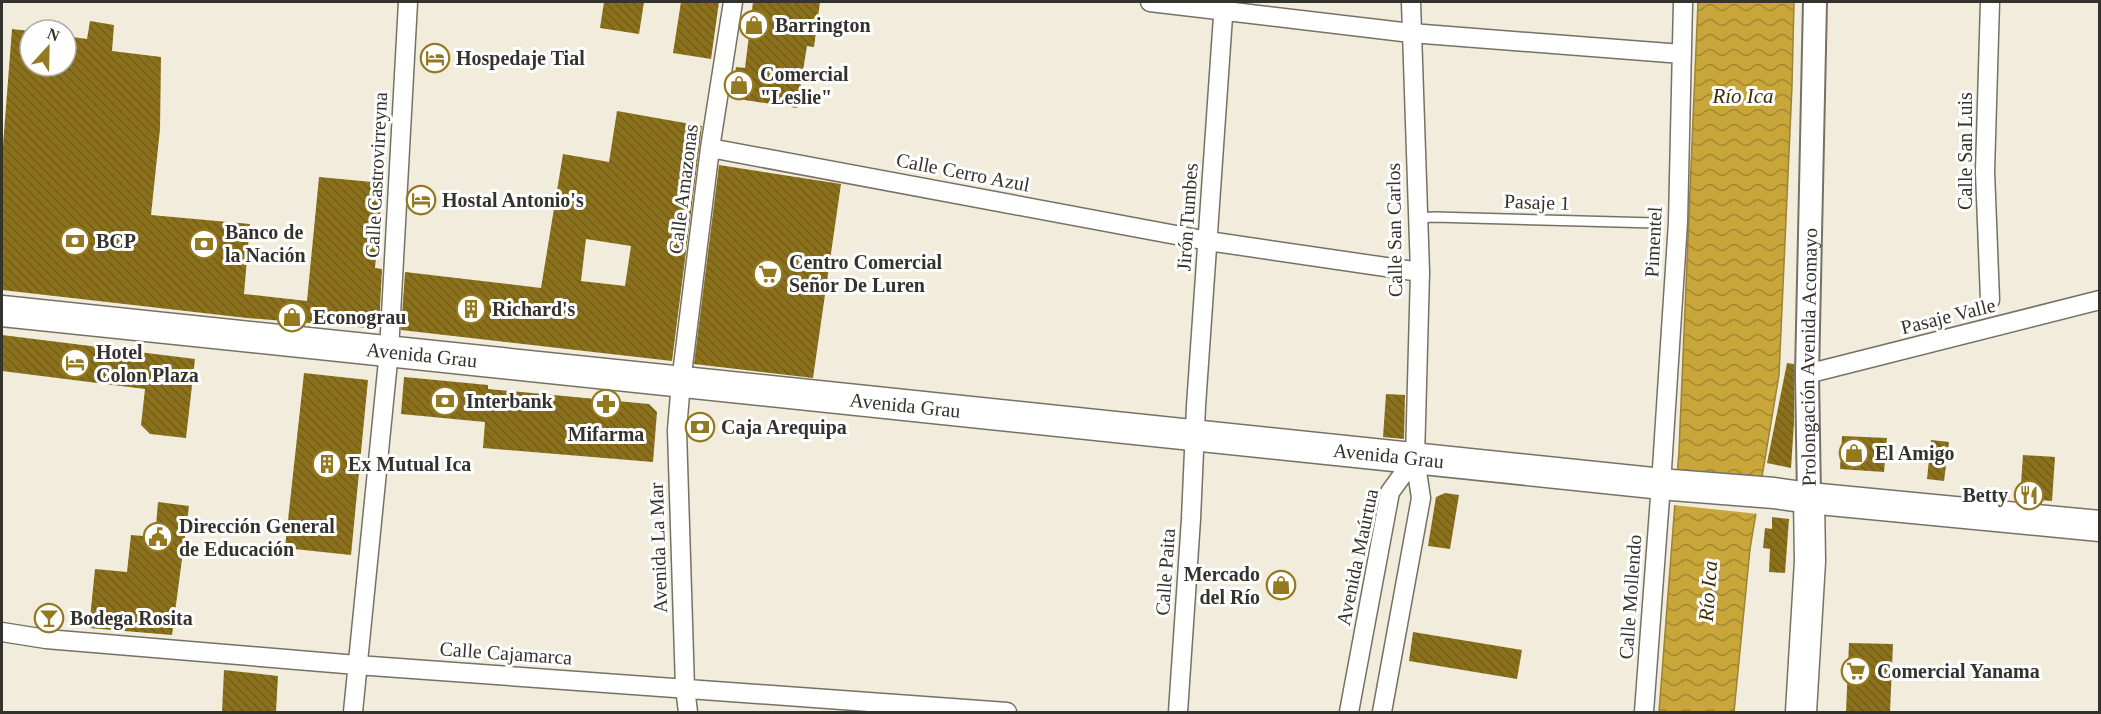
<svg xmlns="http://www.w3.org/2000/svg" width="2101" height="714" viewBox="0 0 2101 714" font-family="'Times New Roman',serif">
<style>
.water{fill:url(#water-waves);stroke:#9c8336;stroke-width:1.5}
.pier{fill:#f1ecdc}
.building{fill:url(#building-back-hatch);fill-rule:evenodd}
.lines{fill:none;stroke-linecap:round;stroke-linejoin:round}
.service-casing{stroke:#767164;stroke-width:12}
.minor-casing{stroke:#767164;stroke-width:21}
.tertiary-casing{stroke:#767164;stroke-width:26}
.primary-casing{stroke:#767164;stroke-width:33}
.service{stroke:#fff;stroke-width:9}
.minor{stroke:#fff;stroke-width:18}
.tertiary{stroke:#fff;stroke-width:22}
.primary{stroke:#fff;stroke-width:30}
.labels{text-anchor:middle;stroke-width:6;stroke-linejoin:round;paint-order:stroke}
.poi-label{font-size:20px;font-weight:bold;fill:#34322c;stroke:#fff;text-anchor:start}
.street-label{font-size:20px;fill:#34322c;stroke:#fff}
.water-label{font-size:21px;font-style:italic;fill:#3b2e00;stroke:#fff}
</style>
<defs>
<pattern id="water-waves" width="16" height="10" patternUnits="userSpaceOnUse" patternTransform="scale(1.5)"><rect width="16" height="10" fill="#c8a63a"/><path d="M0 5q4-4 8 0t8 0" fill="none" stroke="#a38831"/></pattern>
<pattern id="building-back-hatch" width="6" height="6" patternUnits="userSpaceOnUse" patternTransform="scale(1.5)"><rect width="6" height="6" fill="#8b711c"/><path d="M-1 5l2 2M0 0l6 6M5-1l2 2" fill="none" stroke="#725d19"/></pattern>
</defs>
<rect width="100%" height="100%" fill="#f1ecdc"/>
<path class="water" d="M 1698,2 L 1794,2 L 1792,86 L 1779,375 L 1750,549 L 1734,712 L 1659,712 L 1679,451 Z"/>
<path class="pier" d="M 1676,477 L 1763,487 L 1759,514 L 1673,505 Z"/>
<path class="building" d="M 604,2 L 644,2 L 639,34 L 600,28 Z
M 681,2 L 719,2 L 711,59 L 673,53 Z
M 753,2 L 820,2 L 814,47 L 807,46 L 797,108 L 732,98 L 736,67 L 745,68 Z
M 90,21 L 114,25 L 112,51 L 161,57 L 160,129 L 151,215 L 250,224 L 244,294 L 307,301 L 319,177 L 383,183 L 375,268 L 382,269 L 379,327 L 370,326 L 370,328 L 247,318 L 2,290 L 2,158 L 12,29 L 30,31 L 30,66 L 66,66 L 66,36 L 87,39 Z
M 617,111 L 702,126 L 672,361 L 401,330 L 405,272 L 541,288 L 563,154 L 609,162 ZM 586,239 L 631,246 L 625,286 L 581,281 Z
M 719,165 L 841,184 L 813,378 L 694,364 Z
M 2,335 L 195,359 L 186,438 L 150,434 L 141,425 L 145,389 L 2,371 Z
M 1787,363 L 1794,364 L 1794,423 L 1791,468 L 1767,463 Z
M 304,373 L 368,380 L 351,555 L 285,548 Z
M 404,377 L 488,385 L 488,389 L 649,404 L 657,412 L 653,462 L 483,448 L 485,422 L 401,414 Z
M 1386,394 L 1405,395 L 1404,439 L 1383,437 Z
M 1842,436 L 1887,438 L 1884,472 L 1840,469 Z
M 1931,440 L 1949,442 L 1944,481 L 1927,479 Z
M 2023,455 L 2055,457 L 2052,501 L 2020,498 Z
M 1445,493 L 1459,495 L 1450,549 L 1428,546 L 1436,497 Z
M 158,502 L 189,506 L 172,635 L 89,628 L 95,569 L 127,572 L 131,535 L 155,537 Z
M 1772,517 L 1789,519 L 1785,573 L 1769,572 L 1770,549 L 1763,548 L 1765,528 L 1772,529 Z
M 1413,632 L 1522,650 L 1517,679 L 1409,661 Z
M 1849,643 L 1893,644 L 1890,712 L 1846,712 Z
M 224,670 L 278,676 L 276,712 L 222,712 Z"/>
<g class="lines">
<g class="service-casing">
<path id="service" d="M 1418,218 L 1434,217 L 1655,223"/>
</g>
<g class="minor-casing">
<path id="minor" d="M 1150,2 L 1411,33 L 1682,54
M 1990,2 L 1985,171 L 1990,300
M 710,148 L 1208,241 L 1420,272
M 1807,374 L 2100,300
M 2,632 L 46,639 L 357,665 L 1007,712
M 353,712 L 389,351 L 408,2
M 688,712 L 685,688 L 677,430 L 681,382 L 710,148 L 733,2
M 1178,712 L 1191,519 L 1196,406 L 1224,2
M 1349,712 L 1390,492 L 1415,458
M 1382,712 L 1421,498 L 1415,458 L 1420,272 L 1411,2
M 1644,712 L 1661,484 L 1678,222 L 1683,2"/>
</g>
<g class="tertiary-casing">
<g id="tertiary">
<path id="s1" d="M 1809,498 L 1807,374 L 1815,2"/>
</g>
</g>
<g class="primary-casing">
<g id="primary">
<path id="s2" d="M 2,311 L 1672,485 L 1774,493 L 1809,498 L 2100,526"/>
<path d="M 1801,712 L 1810,561 L 1809,498"/>
</g>
</g>
<use href="#service" class="service"/>
<use href="#minor" class="minor"/>
<use href="#tertiary" class="tertiary"/>
<use href="#primary" class="primary"/>
</g>
<defs>
<g id="shop-ring" transform="scale(1.5)"><circle r="9.5" fill="#fff" stroke="#947920" stroke-width="1.5"/><path d="M-5-2.5h2.3a2.7 3.5 0 0 1 5.4 0H5L5.5 6h-11ZM-1.5-2.5h3a1.5 2.3 0 0 0-3 0Z" fill="#947920"/></g>
<g id="hotel-ring" transform="scale(1.5)"><circle r="9.5" fill="#fff" stroke="#947920" stroke-width="1.5"/><path d="M-6-4.5h1.5V1H6V5H4.5V3h-9V5H-6ZM-4 0a1.8 1.8 0 1 1 3.6 0ZM.5 0V-2.5h3Q6-2.5 6 0Z" fill="#947920"/></g>
<g id="bank-ring" transform="scale(1.5)"><circle r="9.5" fill="#fff" stroke="#947920" stroke-width="1.5"/><path d="M-6-4H6V4H-6ZM0-2.3a2.3 2.3 0 1 0 0 4.6a2.3 2.3 0 1 0 0-4.6Z" fill="#947920"/></g>
<g id="supermarket-ring" transform="scale(1.5)"><circle r="9.5" fill="#fff" stroke="#947920" stroke-width="1.5"/><path d="M-6-5.5h2.5l.6 2H6L4.5 2H-2.5L-4.4-4H-6ZM-1.5 3.2a1.3 1.3 0 1 0 .1 0ZM3 3.2a1.3 1.3 0 1 0 .1 0Z" fill="#947920"/></g>
<g id="building-ring" transform="scale(1.5)"><circle r="9.5" fill="#fff" stroke="#947920" stroke-width="1.5"/><path d="M-4-6H4V6H1V3H-1V6H-4ZM-2.5-4.3h1.7v1.8h-1.7ZM.8-4.3h1.7v1.8H.8ZM-2.5-1h1.7V.8h-1.7ZM.8-1h1.7V.8H.8Z" fill="#947920"/></g>
<g id="pharmacy-ring" transform="scale(1.5)"><circle r="9.5" fill="#fff" stroke="#947920" stroke-width="1.5"/><path d="M-2-6h4v4h4v4h-4v4h-4v-4h-4v-4h4Z" fill="#947920"/></g>
<g id="restaurant-ring" transform="scale(1.5)"><circle r="9.5" fill="#fff" stroke="#947920" stroke-width="1.5"/><path d="M-5-6h1v4h1v-4h1v4h1v-4h1v5L-1.5 .5V6h-2V.5L-5-1ZM5-6V6H3V1.5H1.5Q1.5-4 5-6Z" fill="#947920"/></g>
<g id="civic-ring" transform="scale(1.5)"><circle r="9.5" fill="#fff" stroke="#947920" stroke-width="1.5"/><path d="M-.6-6.5H3V-4.5H.6V-3L4-1V1h2V6H-6V1h2V-1L-.6-3ZM-1.2 2.5V6h2.4V2.5Z" fill="#947920"/></g>
<g id="bar-ring" transform="scale(1.5)"><circle r="9.5" fill="#fff" stroke="#947920" stroke-width="1.5"/><path d="M-6-5H6L.8 .8V4.5H3.5V6h-7V4.5H-.8V.8Z" fill="#947920"/></g>
</defs>
<g fill-rule="evenodd">
<use href="#shop-ring" x="754" y="25"/>
<use href="#hotel-ring" x="435" y="58"/>
<use href="#shop-ring" x="739" y="85"/>
<use href="#hotel-ring" x="421" y="200"/>
<use href="#bank-ring" x="75" y="241"/>
<use href="#bank-ring" x="204" y="244"/>
<use href="#supermarket-ring" x="768" y="274"/>
<use href="#building-ring" x="471" y="309"/>
<use href="#shop-ring" x="292" y="317"/>
<use href="#hotel-ring" x="75" y="363"/>
<use href="#bank-ring" x="445" y="401"/>
<use href="#pharmacy-ring" x="606" y="404"/>
<use href="#bank-ring" x="700" y="427"/>
<use href="#shop-ring" x="1854" y="453"/>
<use href="#building-ring" x="327" y="464"/>
<use href="#restaurant-ring" x="2029" y="495"/>
<use href="#civic-ring" x="158" y="537"/>
<use href="#shop-ring" x="1281" y="585"/>
<use href="#bar-ring" x="49" y="618"/>
<use href="#supermarket-ring" x="1856" y="671"/>
</g>
<g class="labels">
<g class="poi-label">
<text x="775" y="32">Barrington</text>
<text x="456" y="65">Hospedaje Tial</text>
<text x="760" y="81">Comercial<tspan x="760" dy="23">"Leslie"</tspan></text>
<text x="442" y="207">Hostal Antonio's</text>
<text x="225" y="239">Banco de<tspan x="225" dy="23">la Nación</tspan></text>
<text x="96" y="248">BCP</text>
<text x="789" y="269">Centro Comercial<tspan x="789" dy="23">Señor De Luren</tspan></text>
<text x="492" y="316">Richard's</text>
<text x="313" y="324">Econograu</text>
<text x="96" y="359">Hotel<tspan x="96" dy="23">Colon Plaza</tspan></text>
<text x="466" y="408">Interbank</text>
<text x="721" y="434">Caja Arequipa</text>
<text x="606" y="441" text-anchor="middle">Mifarma</text>
<text x="1875" y="460">El Amigo</text>
<text x="348" y="471">Ex Mutual Ica</text>
<text x="2008" y="502" text-anchor="end">Betty</text>
<text x="179" y="533">Dirección General<tspan x="179" dy="23">de Educación</tspan></text>
<text x="1260" y="581" text-anchor="end">Mercado<tspan x="1260" dy="23">del Río</tspan></text>
<text x="70" y="625">Bodega Rosita</text>
<text x="1877" y="678">Comercial Yanama</text>
</g>
<g class="street-label">
<text transform="translate(1965 151) rotate(-90)" y="7">Calle San Luis</text>
<text transform="translate(963 172) rotate(11)" y="7">Calle Cerro Azul</text>
<text transform="translate(376 175) rotate(-87)" y="7">Calle Castrovirreyna</text>
<text transform="translate(683 189) rotate(-83)" y="7">Calle Amazonas</text>
<text transform="translate(1537 202) rotate(2)" y="7">Pasaje 1</text>
<text transform="translate(1187 217) rotate(-86)" y="7">Jirón Tumbes</text>
<text transform="translate(1394 230) rotate(-91)" y="7">Calle San Carlos</text>
<text transform="translate(1653 242) rotate(-87)" y="7">Pimentel</text>
<text transform="translate(1948 316) rotate(-14)" y="7">Pasaje Valle</text>
<text dy="7" stroke="none"><textPath href="#s2" startOffset="422">Avenida Grau</textPath></text>
<text dy="7" stroke="none"><textPath href="#s1" startOffset="141">Prolongación Avenida Acomayo</textPath></text>
<text dy="7" stroke="none"><textPath href="#s2" startOffset="908">Avenida Grau</textPath></text>
<text dy="7" stroke="none"><textPath href="#s2" startOffset="1394">Avenida Grau</textPath></text>
<text transform="translate(658 548) rotate(-92)" y="7">Avenida La Mar</text>
<text transform="translate(1357 557) rotate(-78)" y="7">Avenida Maúrtua</text>
<text transform="translate(1165 572) rotate(-86)" y="7">Calle Paita</text>
<text transform="translate(1630 597) rotate(-86)" y="7">Calle Mollendo</text>
<text transform="translate(506 653) rotate(4)" y="7">Calle Cajamarca</text>
</g>
<g class="water-label">
<text x="1743" y="103">Río Ica</text>
<text transform="translate(1708 591) rotate(-86)" y="7">Río Ica</text>
</g>
</g>
<rect width="2101" height="714" fill="none" stroke="#34322c" stroke-width="6"/>
<g transform="translate(48 48) rotate(22)"><circle r="28" fill="#ffffff" stroke="#aeadab" stroke-width="1.5"/>
<path d="M0-4.5L10 22L0 15L-10 22Z" fill="#947920"/>
<text y="-9" font-size="16" font-weight="bold" text-anchor="middle" fill="#34322c">N</text>
</g>
</svg>
